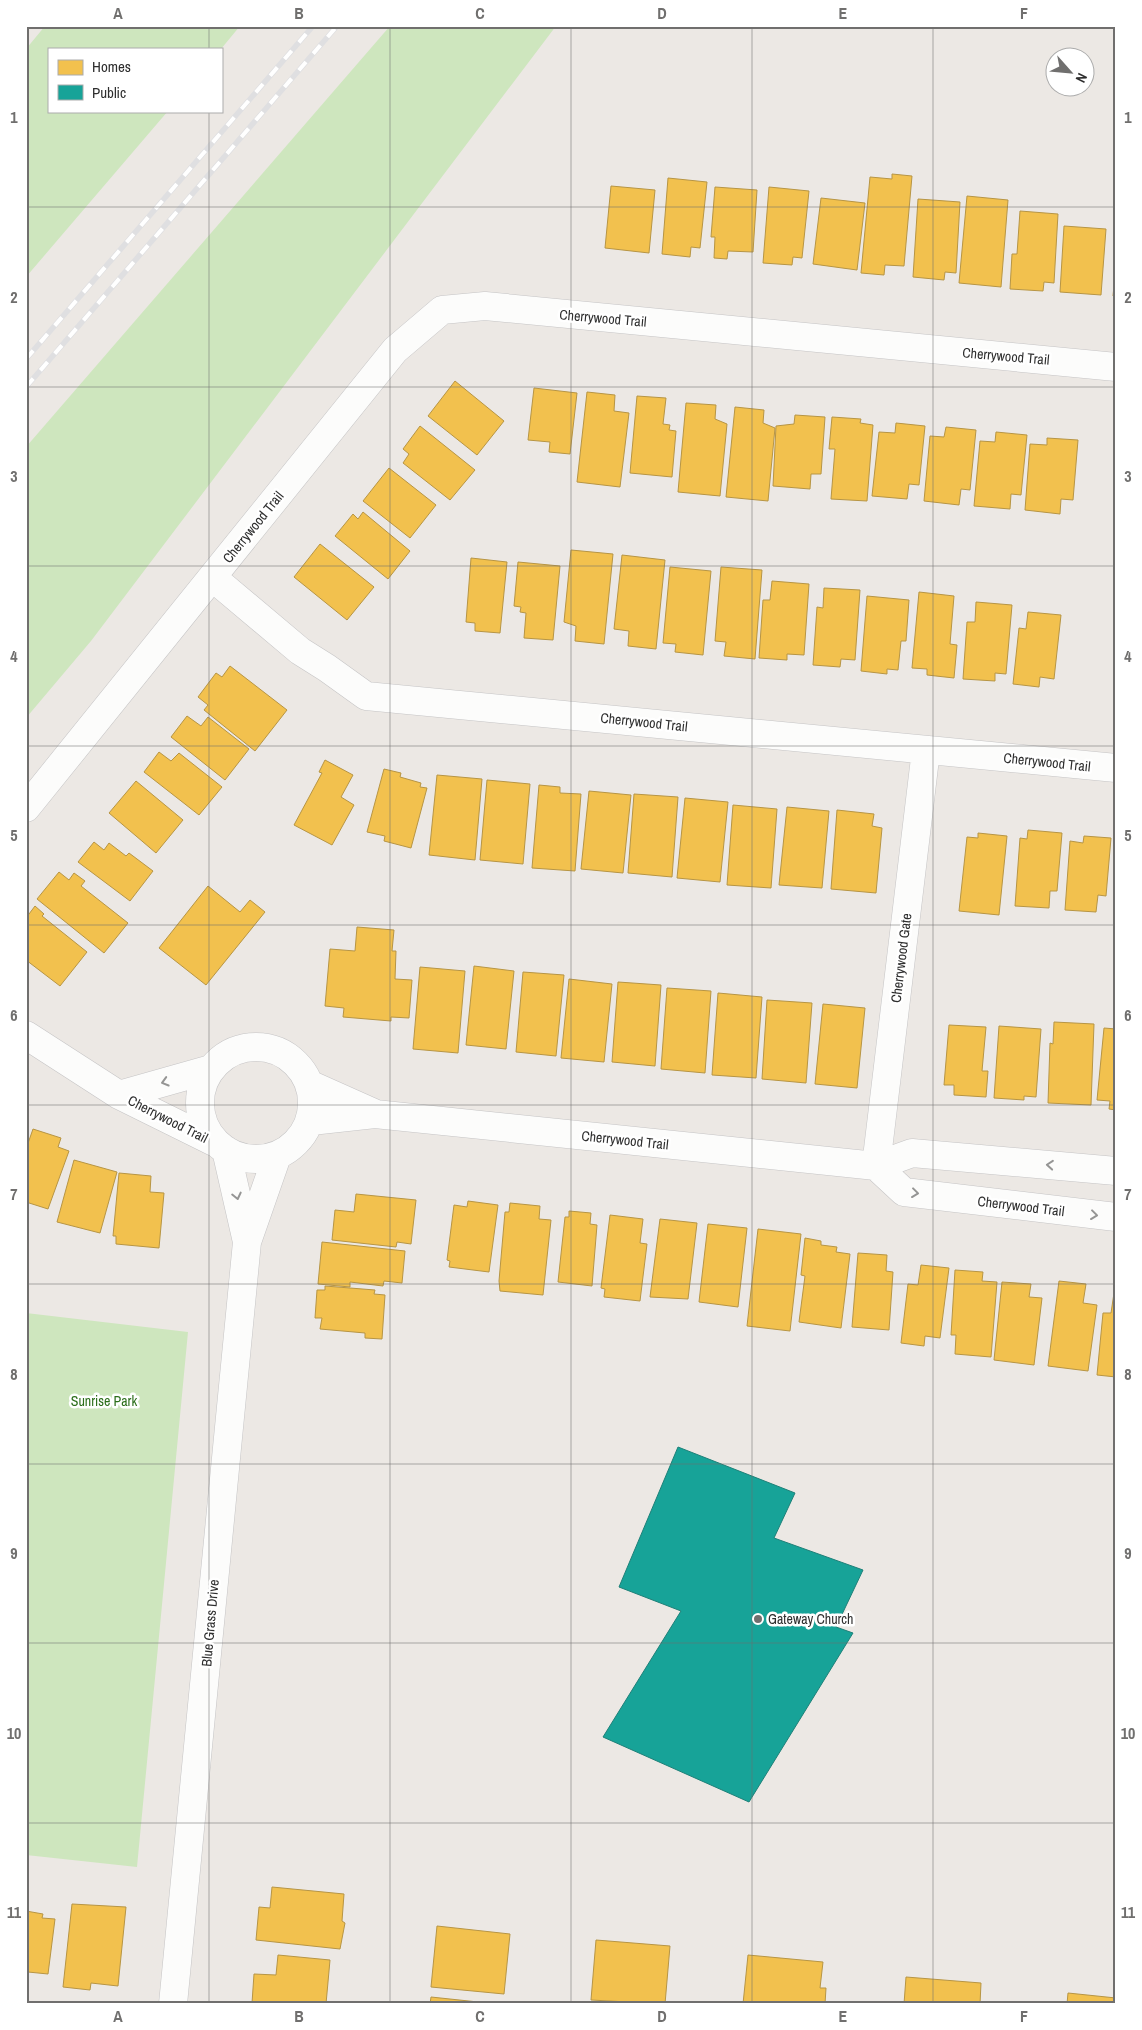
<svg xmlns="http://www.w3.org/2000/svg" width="1142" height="2030" viewBox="0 0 1142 2030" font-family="'Archivo Narrow',sans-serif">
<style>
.green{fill:#cee6be}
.homes{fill:#f2c14e;stroke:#b79544}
.public{fill:#17a398;stroke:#1e8078}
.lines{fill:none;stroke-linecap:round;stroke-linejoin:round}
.minor-casing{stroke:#c5c4c5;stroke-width:29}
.minor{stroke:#fcfcfb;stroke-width:28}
.rail-casing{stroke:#dfdfe1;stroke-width:5.5}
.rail{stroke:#fff;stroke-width:4;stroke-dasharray:11;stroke-linecap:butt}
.oneway{stroke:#959594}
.grid{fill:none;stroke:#706f6e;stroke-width:1;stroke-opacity:0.55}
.poi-dot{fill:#706f6e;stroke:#fff;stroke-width:2}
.labels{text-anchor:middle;stroke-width:5;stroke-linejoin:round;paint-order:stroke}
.street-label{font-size:14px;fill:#2e2e2e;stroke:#fff}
.park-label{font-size:14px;fill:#2c6e1b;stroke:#fff}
.poi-label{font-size:14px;fill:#2e2e2e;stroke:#fff;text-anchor:start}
.neatline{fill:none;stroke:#706f6e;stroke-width:2}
.grid-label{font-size:16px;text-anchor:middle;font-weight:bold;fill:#706f6e}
</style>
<rect width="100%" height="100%" fill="#ece8e4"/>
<path class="green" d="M 45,26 L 240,26 L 221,49 L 49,49 L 49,111 L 168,111 L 26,277 L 26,49 Z
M 390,26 L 556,26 L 91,641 L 26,718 L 26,447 Z
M 26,1313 L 188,1332 L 137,1867 L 26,1855 Z"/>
<path class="homes" d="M 892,174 L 912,176 L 904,266 L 885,265 L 884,275 L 861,273 L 870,177 L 892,179 Z
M 668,178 L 707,182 L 700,248 L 691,247 L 690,257 L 662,254 Z
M 611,186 L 655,190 L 649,253 L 605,248 Z
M 715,187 L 757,190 L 753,252 L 728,251 L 727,259 L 714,258 L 715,237 L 711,237 Z
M 769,187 L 809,191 L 802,258 L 793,257 L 792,265 L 763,263 Z
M 967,196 L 1008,200 L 1001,287 L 959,283 Z
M 821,198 L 865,203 L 857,270 L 813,264 Z
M 918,199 L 960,202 L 956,273 L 945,272 L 944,280 L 913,277 Z
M 1020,211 L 1058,214 L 1054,283 L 1044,282 L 1043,291 L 1010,289 L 1012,254 L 1017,254 Z
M 1064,226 L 1106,229 L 1101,295 L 1060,292 Z
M 1116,265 L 1116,297 L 1113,296 Z
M 455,381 L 504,421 L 477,455 L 428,416 Z
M 534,388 L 577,393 L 570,454 L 549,452 L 550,442 L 528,440 Z
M 587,392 L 615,395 L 614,411 L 629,413 L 620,487 L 577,482 Z
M 637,396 L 666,398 L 663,424 L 670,425 L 669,430 L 676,431 L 672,477 L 630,473 Z
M 686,403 L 716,405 L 715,419 L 727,424 L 720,496 L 678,492 Z
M 735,407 L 764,410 L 763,423 L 775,428 L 768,501 L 726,497 Z
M 795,415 L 825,417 L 821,474 L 811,474 L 810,489 L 773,486 L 776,426 L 794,424 Z
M 832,417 L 861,419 L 860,423 L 873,425 L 867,501 L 831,499 L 835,449 L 829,449 Z
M 896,423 L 925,426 L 919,485 L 909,484 L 907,499 L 872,496 L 879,432 L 895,433 Z
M 420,426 L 475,470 L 450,500 L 403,463 L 409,454 L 403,449 Z
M 946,427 L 976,430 L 970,490 L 961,489 L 959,505 L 924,501 L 930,436 L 944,437 Z
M 996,432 L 1027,435 L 1021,495 L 1011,494 L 1010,509 L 974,506 L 980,441 L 995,442 Z
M 1047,438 L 1078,440 L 1073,500 L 1061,499 L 1060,514 L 1025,510 L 1030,444 L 1047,445 Z
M 389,468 L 436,505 L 410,538 L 363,501 Z
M 363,512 L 410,551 L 388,579 L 335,536 L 353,514 L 358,519 Z
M 320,544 L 374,587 L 347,620 L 294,577 Z
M 571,550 L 613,554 L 604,644 L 575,641 L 576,626 L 564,622 Z
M 622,555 L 665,560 L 656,649 L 628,646 L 629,631 L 614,629 Z
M 471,558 L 507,562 L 500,633 L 475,631 L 475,623 L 466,622 Z
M 518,562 L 560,566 L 553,640 L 524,638 L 526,613 L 520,612 L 521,607 L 514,606 Z
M 670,567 L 711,571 L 703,655 L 675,652 L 676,644 L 663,643 Z
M 721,567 L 762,570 L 755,659 L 724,656 L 726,642 L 715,641 Z
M 772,581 L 809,584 L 804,655 L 787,654 L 787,660 L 759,658 L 763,600 L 770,600 Z
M 824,588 L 860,590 L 855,660 L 841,659 L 840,667 L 813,665 L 817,607 L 823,608 Z
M 919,592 L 954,596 L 950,644 L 957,645 L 954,678 L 927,675 L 927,669 L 912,668 Z
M 867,596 L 909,600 L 906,641 L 901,641 L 898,670 L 887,669 L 887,674 L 861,671 Z
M 976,602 L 1012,605 L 1006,674 L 995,673 L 995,681 L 963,679 L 967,622 L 975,622 Z
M 1028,612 L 1061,615 L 1054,679 L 1040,677 L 1039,687 L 1013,684 L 1019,628 L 1026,629 Z
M 230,666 L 287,710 L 255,751 L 204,710 L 208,705 L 198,697 L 216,673 L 222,677 Z
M 187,716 L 201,726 L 208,717 L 249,749 L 225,780 L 171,737 Z
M 159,752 L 171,761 L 179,753 L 222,787 L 199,815 L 144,772 Z
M 325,760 L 353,775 L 341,797 L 354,805 L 332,845 L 294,825 L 322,773 L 319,772 Z
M 384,769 L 401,773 L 400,777 L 421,783 L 420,787 L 427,788 L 411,848 L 384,841 L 385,836 L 367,832 Z
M 437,775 L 482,779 L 475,860 L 429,855 Z
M 487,780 L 530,784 L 523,864 L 480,860 Z
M 136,781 L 183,820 L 156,853 L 109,813 Z
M 539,785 L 560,787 L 560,793 L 581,794 L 575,871 L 532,868 Z
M 589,791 L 631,795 L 623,873 L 581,869 Z
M 634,794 L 678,797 L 672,877 L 628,873 Z
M 685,798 L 728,802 L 720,882 L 677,878 Z
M 733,805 L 777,809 L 771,888 L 727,885 Z
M 787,807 L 829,811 L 822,888 L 779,885 Z
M 837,810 L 874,814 L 872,826 L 882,828 L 876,893 L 831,889 Z
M 1028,830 L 1062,833 L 1057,891 L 1050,891 L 1049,908 L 1015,906 L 1020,838 L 1027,839 Z
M 978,833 L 1007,836 L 999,915 L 959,911 L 967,837 L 978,838 Z
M 1084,836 L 1111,838 L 1106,896 L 1098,895 L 1096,912 L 1065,910 L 1070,841 L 1083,843 Z
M 94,842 L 104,850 L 109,843 L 126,856 L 129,853 L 153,871 L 130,901 L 78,862 Z
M 59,872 L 69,880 L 74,873 L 85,881 L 81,886 L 128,923 L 104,953 L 37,899 Z
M 208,886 L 240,912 L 250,900 L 265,912 L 206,985 L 159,948 Z
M 35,906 L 44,914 L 42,916 L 87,952 L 60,986 L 26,960 L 26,918 Z
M 357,927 L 394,930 L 392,951 L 396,951 L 395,979 L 412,980 L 409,1018 L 391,1017 L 391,1021 L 343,1017 L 344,1008 L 325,1006 L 330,949 L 355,951 Z
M 474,966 L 514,971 L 506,1049 L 466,1045 Z
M 420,967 L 465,971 L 458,1053 L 413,1049 Z
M 523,972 L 564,975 L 556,1056 L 516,1052 Z
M 569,979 L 612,984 L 604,1062 L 561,1058 Z
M 618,982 L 661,985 L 655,1066 L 612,1062 Z
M 667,988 L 711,991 L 705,1073 L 661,1069 Z
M 718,993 L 762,997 L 756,1078 L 712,1075 Z
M 767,1000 L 812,1003 L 806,1083 L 762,1079 Z
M 823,1004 L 865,1008 L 857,1088 L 815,1084 Z
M 1054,1022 L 1094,1024 L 1091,1105 L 1048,1103 L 1050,1043 L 1053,1044 Z
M 949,1025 L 986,1027 L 982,1071 L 988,1071 L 986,1097 L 954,1095 L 954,1085 L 944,1085 Z
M 999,1026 L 1041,1029 L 1036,1097 L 1024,1096 L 1024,1100 L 994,1098 Z
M 1104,1028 L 1116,1029 L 1116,1110 L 1109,1109 L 1110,1101 L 1097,1100 Z
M 33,1129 L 61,1138 L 58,1147 L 69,1151 L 48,1209 L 26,1202 L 26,1149 Z
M 74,1160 L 117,1172 L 100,1233 L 57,1222 Z
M 119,1173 L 151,1176 L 150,1192 L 164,1193 L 159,1248 L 116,1244 L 116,1236 L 113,1236 Z
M 356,1194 L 416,1200 L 411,1244 L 397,1242 L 396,1247 L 332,1240 L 335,1210 L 354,1212 Z
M 468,1201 L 498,1205 L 489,1272 L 449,1267 L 450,1261 L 447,1260 L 454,1205 L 467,1207 Z
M 510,1203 L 540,1206 L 539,1219 L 551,1220 L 543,1295 L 500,1291 L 499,1281 L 505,1212 L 509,1212 Z
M 569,1211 L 591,1213 L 590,1224 L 597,1225 L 592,1286 L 558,1282 L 565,1217 L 569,1217 Z
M 610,1215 L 643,1219 L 640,1243 L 647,1244 L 640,1301 L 604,1297 L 605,1289 L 601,1288 Z
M 660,1219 L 697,1223 L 688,1299 L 650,1297 Z
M 708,1224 L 747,1228 L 738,1307 L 699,1302 Z
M 758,1229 L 801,1234 L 790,1331 L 747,1326 Z
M 805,1238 L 821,1241 L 821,1245 L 837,1247 L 836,1252 L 850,1254 L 841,1328 L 799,1322 L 805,1276 L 801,1275 Z
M 322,1242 L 405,1251 L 402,1283 L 384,1281 L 383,1286 L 350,1282 L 350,1287 L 318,1284 Z
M 858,1253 L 887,1255 L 886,1271 L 893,1272 L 889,1330 L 852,1327 Z
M 921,1265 L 949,1268 L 940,1338 L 925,1336 L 924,1346 L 901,1343 L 908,1284 L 918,1285 Z
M 955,1270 L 983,1272 L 982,1281 L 997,1282 L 991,1357 L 955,1354 L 956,1335 L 951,1335 Z
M 1059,1281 L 1086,1284 L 1083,1303 L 1097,1305 L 1088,1371 L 1048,1366 Z
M 1002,1282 L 1031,1284 L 1029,1297 L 1042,1298 L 1034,1365 L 994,1360 Z
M 325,1286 L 375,1290 L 374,1294 L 385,1295 L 382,1339 L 365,1338 L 365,1333 L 320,1329 L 322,1318 L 315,1318 L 317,1290 L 325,1290 Z
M 1114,1293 L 1116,1293 L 1116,1377 L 1097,1375 L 1103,1313 L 1111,1313 Z
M 272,1887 L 344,1894 L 342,1921 L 345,1923 L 340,1949 L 256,1940 L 259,1907 L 270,1908 Z
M 72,1904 L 126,1907 L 118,1986 L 91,1983 L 90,1990 L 63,1987 Z
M 26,1911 L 43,1914 L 42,1918 L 55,1919 L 48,1974 L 28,1972 L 28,1979 Z
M 437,1926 L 510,1934 L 504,1994 L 431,1987 Z
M 596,1940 L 670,1946 L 665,2004 L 591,2000 Z
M 278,1955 L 330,1960 L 326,2004 L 252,2003 L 254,1974 L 276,1975 Z
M 748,1955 L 823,1962 L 820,1988 L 826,1988 L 825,2004 L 743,2004 Z
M 906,1977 L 981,1983 L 980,2004 L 904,2004 Z
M 1068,1993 L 1116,1998 L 1116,2004 L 1067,2004 Z
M 431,1997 L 497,2004 L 430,2004 Z"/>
<path class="public" d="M 678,1447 L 795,1493 L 774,1538 L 863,1570 L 836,1627 L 853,1633 L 749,1802 L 603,1737 L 681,1611 L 619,1587 Z"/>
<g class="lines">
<g class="minor-casing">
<path id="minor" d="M 212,577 L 300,651 L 327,668 L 366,696 L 1116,768
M 26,808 L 395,350 L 442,310 L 485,306 L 1116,367
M 26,1035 L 119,1095 L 216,1143
M200 1103a56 56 0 1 1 112 0a56 56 0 1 1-112 0Z
M 309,1084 L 374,1113
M 119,1095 L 211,1069
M 311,1121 L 375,1114 L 876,1166 L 912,1153 L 1116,1171
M 226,1150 L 247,1242
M 876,1166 L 926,750
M 876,1166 L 904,1192 L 1116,1217
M 173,2004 L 247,1242 L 277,1156"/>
</g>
<use href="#minor" class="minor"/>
<g class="rail-casing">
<path id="rail" d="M 26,359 L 313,26
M 26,387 L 337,26"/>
</g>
<use href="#rail" class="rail"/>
</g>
<defs><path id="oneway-chevron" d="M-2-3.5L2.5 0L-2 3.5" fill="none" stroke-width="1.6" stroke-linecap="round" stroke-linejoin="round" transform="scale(1.25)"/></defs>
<g class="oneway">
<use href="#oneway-chevron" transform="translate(165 1082) rotate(164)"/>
<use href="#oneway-chevron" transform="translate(1050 1165) rotate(-175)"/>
<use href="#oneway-chevron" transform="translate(915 1193) rotate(7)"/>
<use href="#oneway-chevron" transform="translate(237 1196) rotate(77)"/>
<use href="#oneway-chevron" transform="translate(1094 1215) rotate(7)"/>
</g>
<path class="grid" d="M 209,26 L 209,49M 390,26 L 390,2004M 571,26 L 571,2004M 752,26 L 752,2004M 933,26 L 933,2004M 209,111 L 209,2004M 26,207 L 1116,207M 26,387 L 1116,387M 26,566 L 1116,566M 26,746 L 1116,746M 26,925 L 1116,925M 26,1105 L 1116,1105M 26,1284 L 1116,1284M 26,1464 L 1116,1464M 26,1643 L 1116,1643M 26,1823 L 1116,1823"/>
<circle class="poi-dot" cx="758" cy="1619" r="5"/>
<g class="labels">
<g class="street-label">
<text transform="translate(603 318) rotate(5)" y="5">Cherrywood Trail</text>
<text transform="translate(1006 356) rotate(5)" y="5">Cherrywood Trail</text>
<text transform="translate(253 527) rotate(-51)" y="5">Cherrywood Trail</text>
<text transform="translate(644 722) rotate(6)" y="5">Cherrywood Trail</text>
<text transform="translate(1047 762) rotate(6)" y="5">Cherrywood Trail</text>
<text transform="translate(901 958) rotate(-83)" y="5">Cherrywood Gate</text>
<text transform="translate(168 1119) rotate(27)" y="5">Cherrywood Trail</text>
<text transform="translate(625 1140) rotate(6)" y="5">Cherrywood Trail</text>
<text transform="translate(1021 1206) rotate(7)" y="5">Cherrywood Trail</text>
<text transform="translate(210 1623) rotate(-85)" y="5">Blue Grass Drive</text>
</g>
<g class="park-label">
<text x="104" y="1406">Sunrise Park</text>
</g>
<g class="poi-label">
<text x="768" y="1624">Gateway Church</text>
</g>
</g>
<rect width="1142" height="2030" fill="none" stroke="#ffffff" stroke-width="55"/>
<rect x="48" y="48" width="175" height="65" fill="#ffffff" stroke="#ababab"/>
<rect x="58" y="60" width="25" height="15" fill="#f2c14e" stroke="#ababab"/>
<text x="92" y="72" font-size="15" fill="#2e2e2e">Homes</text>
<rect x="58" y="85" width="25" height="15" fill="#17a398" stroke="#ababab"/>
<text x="92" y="98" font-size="15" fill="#2e2e2e">Public</text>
<g transform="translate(1070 72) rotate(117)"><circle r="24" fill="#ffffff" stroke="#ababab"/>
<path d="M0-4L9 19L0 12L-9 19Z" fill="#706f6e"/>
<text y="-8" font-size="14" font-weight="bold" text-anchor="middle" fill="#2e2e2e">N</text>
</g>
<rect x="28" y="28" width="1086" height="1974" class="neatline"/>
<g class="grid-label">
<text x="118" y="19">A</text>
<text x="299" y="19">B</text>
<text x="480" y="19">C</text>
<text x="662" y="19">D</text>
<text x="843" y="19">E</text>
<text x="1024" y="19">F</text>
<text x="14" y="123">1</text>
<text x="1128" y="123">1</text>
<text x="14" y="303">2</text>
<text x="1128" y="303">2</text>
<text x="14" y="482">3</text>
<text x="1128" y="482">3</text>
<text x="14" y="662">4</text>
<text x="1128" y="662">4</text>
<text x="14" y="841">5</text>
<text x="1128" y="841">5</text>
<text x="14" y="1021">6</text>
<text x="1128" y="1021">6</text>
<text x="14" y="1200">7</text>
<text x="1128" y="1200">7</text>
<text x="14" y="1380">8</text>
<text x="1128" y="1380">8</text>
<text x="14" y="1559">9</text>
<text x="1128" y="1559">9</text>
<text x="14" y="1739">10</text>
<text x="1128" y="1739">10</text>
<text x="14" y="1918">11</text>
<text x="1128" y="1918">11</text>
<text x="118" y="2022">A</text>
<text x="299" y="2022">B</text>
<text x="480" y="2022">C</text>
<text x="662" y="2022">D</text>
<text x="843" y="2022">E</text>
<text x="1024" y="2022">F</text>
</g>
</svg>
